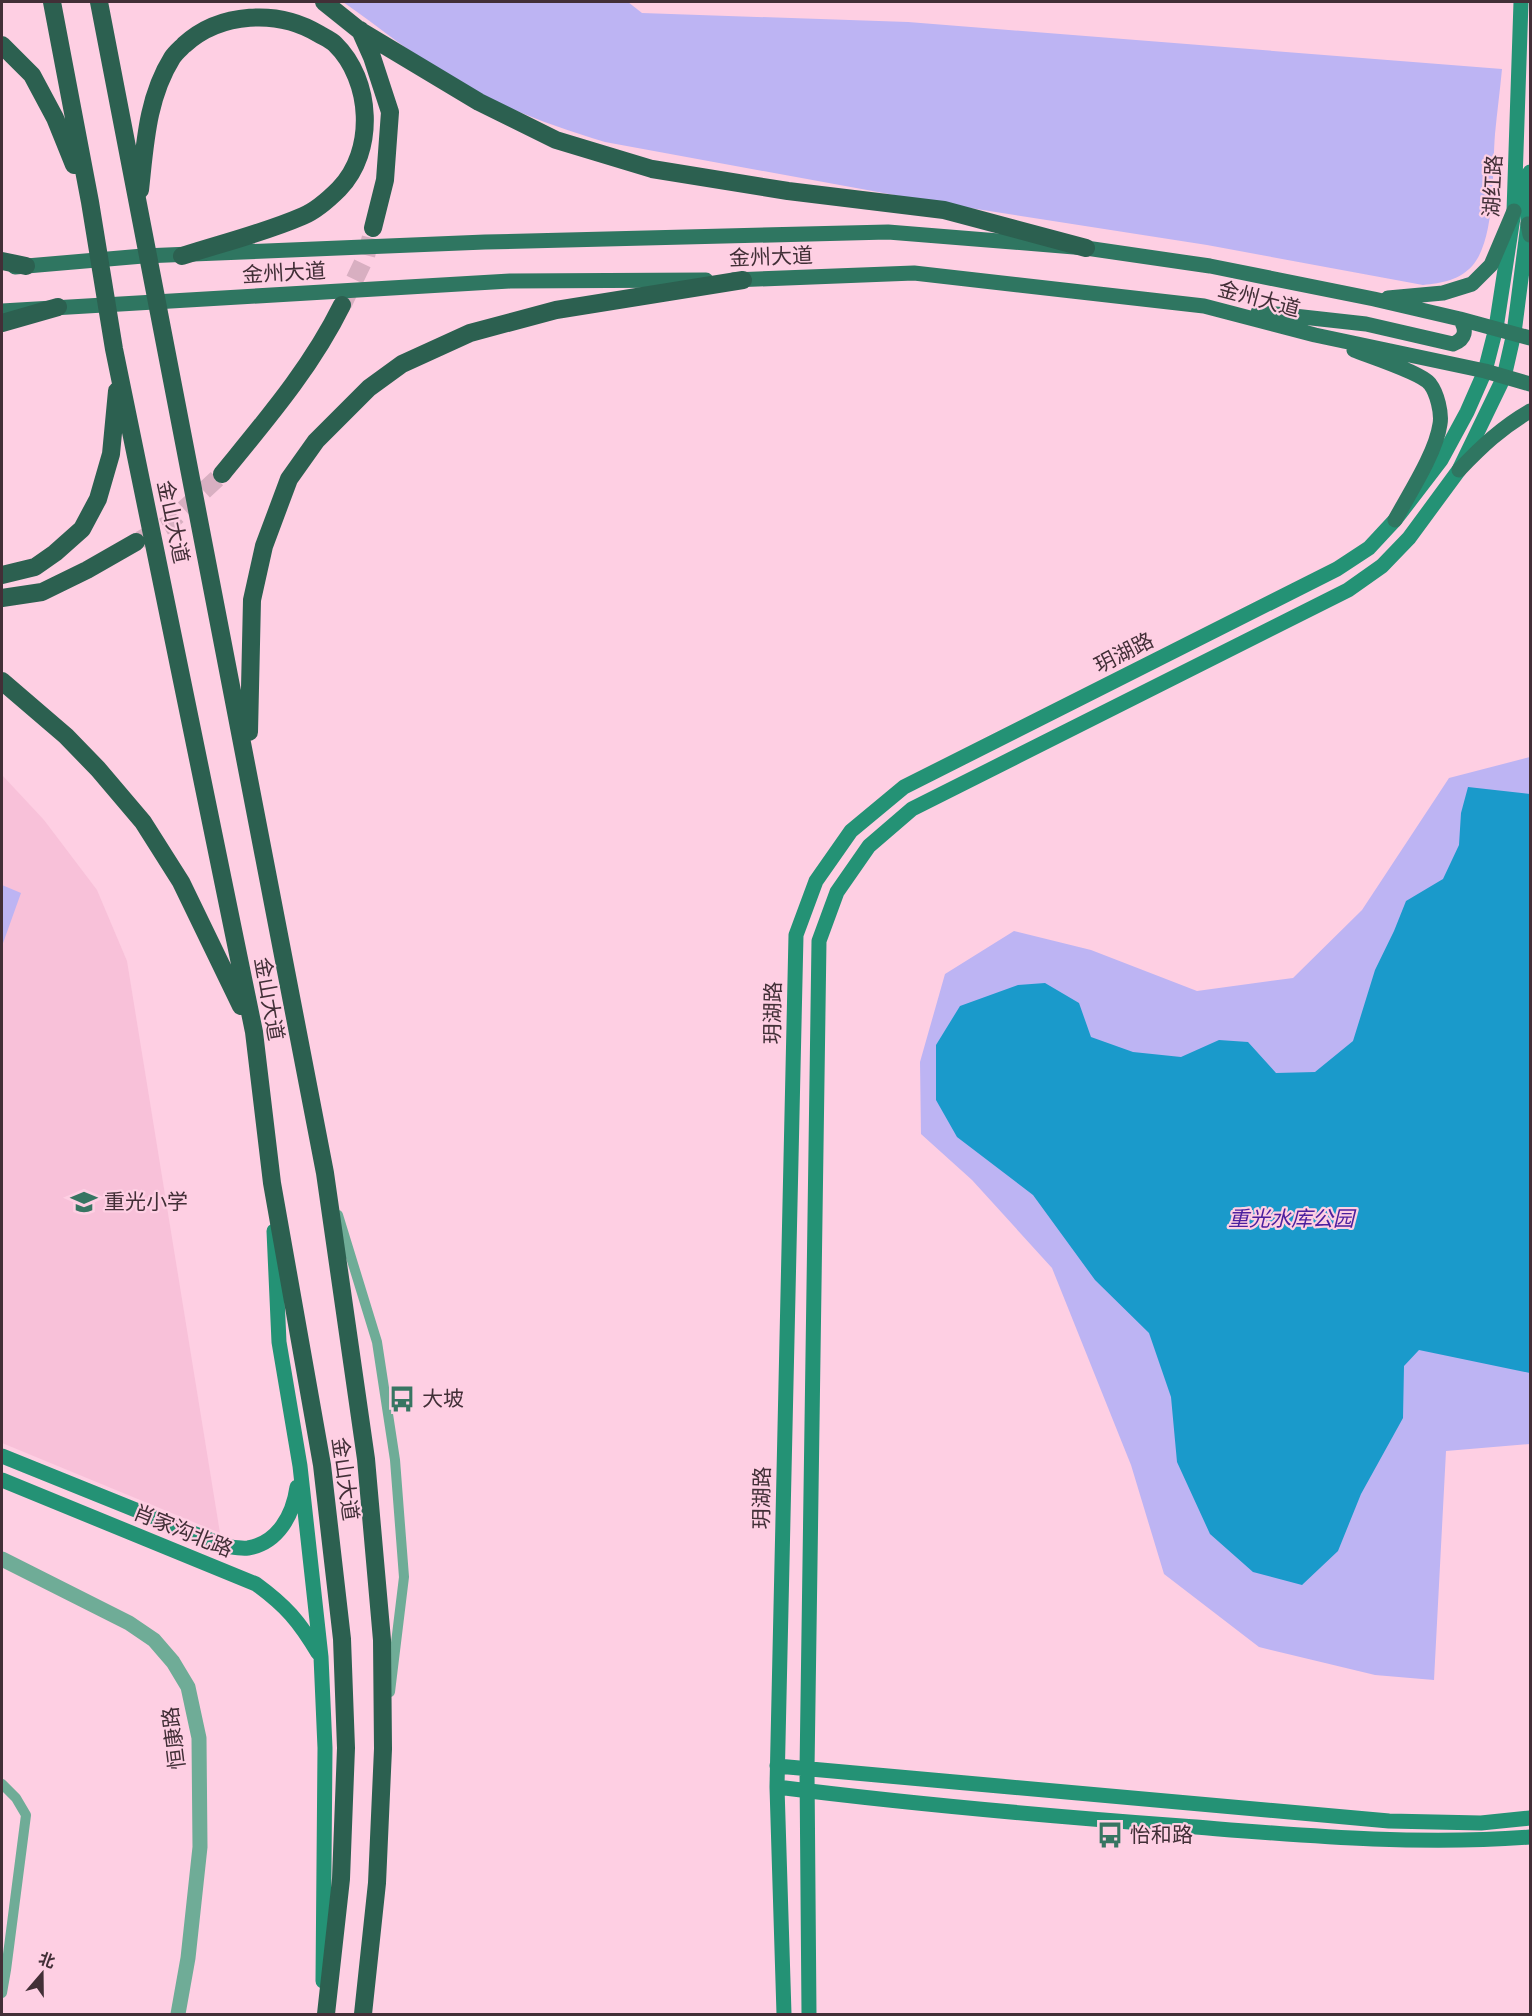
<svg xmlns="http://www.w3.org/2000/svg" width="1532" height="2016" viewBox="0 0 1532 2016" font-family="Merriweather,'Noto Sans SC',serif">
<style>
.built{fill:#f8c1d9}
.green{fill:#bdb4f3}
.water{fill:#1a9acb}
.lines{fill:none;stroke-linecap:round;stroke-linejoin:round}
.highway-tunnel{stroke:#d8afc1;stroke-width:18;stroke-dasharray:18 9;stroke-linecap:butt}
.lane{stroke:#6fac97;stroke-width:10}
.street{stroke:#6fac97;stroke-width:15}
.secondary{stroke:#249275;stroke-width:15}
.primary{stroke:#2f7661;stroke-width:15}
.highway{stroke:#2c6050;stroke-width:18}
.labels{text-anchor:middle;stroke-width:4.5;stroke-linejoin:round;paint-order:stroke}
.street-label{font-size:21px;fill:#422f37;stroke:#fecfe3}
.poi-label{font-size:21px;fill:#422f37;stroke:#fecfe3;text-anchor:start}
.park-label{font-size:21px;font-style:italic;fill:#4c209e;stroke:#fecfe3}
</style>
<rect width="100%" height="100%" fill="#fecfe3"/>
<path class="built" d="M 2,775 L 44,820 L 97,890 L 127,961 L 220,1533 L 2,1443 Z"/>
<path class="green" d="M 343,2 L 628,2 L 642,13 L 908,22 L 1502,69 C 1500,91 1497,112 1495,134 C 1492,170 1496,237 1473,265 C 1460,280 1442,283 1423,285 L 1207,245 L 938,203 L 605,142 C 552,126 500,107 452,79 C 414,56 379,27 343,2 Z
M 1530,757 L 1530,1444 L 1446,1451 L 1434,1680 L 1375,1675 L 1259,1647 L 1164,1574 L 1131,1465 L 1052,1268 L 972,1180 L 921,1134 L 920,1062 L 945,974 L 1014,931 L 1091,950 L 1197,991 L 1293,978 L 1362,910 L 1449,778 Z
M 2,885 L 21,893 L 2,946 Z"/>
<path class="water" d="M 1468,787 L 1530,794 L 1530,1373 L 1419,1350 L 1404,1366 L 1403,1418 L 1361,1494 L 1338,1551 L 1302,1585 L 1253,1572 L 1210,1534 L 1177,1462 L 1171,1397 L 1149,1333 L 1095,1280 L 1033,1195 L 957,1137 L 936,1100 L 936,1045 L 960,1006 L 1018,985 L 1045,983 L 1079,1003 L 1091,1037 L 1133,1052 L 1181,1057 L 1219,1040 L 1248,1042 L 1276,1073 L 1315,1072 L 1353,1041 L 1375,970 L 1394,931 L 1406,901 L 1443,879 L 1459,845 L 1461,813 Z"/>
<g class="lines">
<path class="highway-tunnel" d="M 343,304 L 366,256 L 372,233
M 140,540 L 168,524 L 222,474"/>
<path class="lane" d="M 338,1215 L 377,1342 L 395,1460 L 404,1577 L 390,1692
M 2,1784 L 16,1798 L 26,1815 L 6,1970 L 2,1993"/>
<path class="street" d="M 2,1559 L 129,1623 L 154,1640 L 173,1662 L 188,1687 L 199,1738 L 200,1847 L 188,1958 L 178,2014"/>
<path class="secondary" d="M 274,1231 L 279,1342 L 300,1466 L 321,1657 L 325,1748 L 323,1981
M 2,1456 L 225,1546 C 232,1547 241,1549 248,1548 C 278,1543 293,1515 297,1487
M 2,1480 L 256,1584 C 286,1606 299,1621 318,1653
M 777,1766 L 1389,1821 L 1481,1823 L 1530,1818
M 777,1787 C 911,1804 1047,1816 1182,1826 C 1299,1835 1414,1846 1530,1837
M 784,2014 L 777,1787 L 796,935 L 816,881 L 851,831 L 904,787 L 1337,569 L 1369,548 L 1395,520 L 1441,460 L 1467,412 L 1485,371 L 1496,328 L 1514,211 L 1521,2
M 809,2014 L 807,1770 L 819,941 L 837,892 L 869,846 L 912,809 L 1348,590 L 1382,566 L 1409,538 L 1459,470 L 1504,377 L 1514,333 L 1528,224 L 1530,172"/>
<path class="primary" d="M 1528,224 L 1530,235
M 15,267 L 143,256 L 485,242 L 888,232 L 1086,248 L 1210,266 L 1374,299 L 1460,319 L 1530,338
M 733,280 L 914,273 L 1204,306 L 1315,335 L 1485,371 L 1530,384
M 1388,298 L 1443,293 L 1472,284 L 1491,265 L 1514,211
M 2,311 L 510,281 L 706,280
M 1258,312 L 1366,324 L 1453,344 C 1466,339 1467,330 1460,319
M 1354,350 C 1369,356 1422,373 1430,384 C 1437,393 1442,413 1440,424 C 1436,453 1409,494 1395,520
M 1459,470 C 1481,447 1502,427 1530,411"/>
<path class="highway" d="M 52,2 L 90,202 L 114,349 L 254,1032 L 272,1183 L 322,1465 L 342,1639 L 346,1748 L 341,1879 L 326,2014
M 99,2 L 325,1173 L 366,1459 L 382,1640 L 383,1749 L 377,1883 L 363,2014
M 324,2 L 359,30 L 479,102 L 556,140 L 652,169 L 788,191 L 944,210 L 1086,248
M 360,30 L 372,57 L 390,112 L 385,180 L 373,228
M 2,45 L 32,75 L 55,118 L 74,165
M 140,190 C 145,145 147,98 172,58 C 175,53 180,49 184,45 C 220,12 278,9 319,34 C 324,37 331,40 335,44 C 372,80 376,151 339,189 C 330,198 315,211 303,216 C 264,233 222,243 182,256
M 2,261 L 26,266
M 2,323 L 58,307
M 222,474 C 266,420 311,368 342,305
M 2,575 L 35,567 L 55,553 L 82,529 L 98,499 L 111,454 L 117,391
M 2,598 L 42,592 L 87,570 L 136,542
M 2,681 L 66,736 L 98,769 L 143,822 L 181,882 L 241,1006
M 249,732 L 252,600 L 264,546 L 289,479 L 316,441 L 369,388 L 402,364 L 470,333 L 556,310 L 743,280"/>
</g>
<defs>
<g id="school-bare" transform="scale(2.07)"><path d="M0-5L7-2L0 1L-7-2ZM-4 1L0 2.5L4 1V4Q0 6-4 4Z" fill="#377562" stroke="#fecfe3" stroke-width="2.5" paint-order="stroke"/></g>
<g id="bus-bare" transform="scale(2.07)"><path d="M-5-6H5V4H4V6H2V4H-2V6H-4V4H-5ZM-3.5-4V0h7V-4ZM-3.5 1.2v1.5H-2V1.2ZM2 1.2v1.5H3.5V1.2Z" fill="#377562" stroke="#fecfe3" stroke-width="2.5" paint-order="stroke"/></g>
</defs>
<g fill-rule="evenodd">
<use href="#school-bare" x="84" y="1202"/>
<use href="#bus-bare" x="402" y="1399"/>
<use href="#bus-bare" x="1110" y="1835"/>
</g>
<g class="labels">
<g class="street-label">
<text transform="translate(1493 186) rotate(-87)" y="7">湖红路</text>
<text transform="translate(771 257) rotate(-2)" y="7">金州大道</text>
<text transform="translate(284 273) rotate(-3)" y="7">金州大道</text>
<text transform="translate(1259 299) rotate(15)" y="7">金州大道</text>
<text transform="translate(173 522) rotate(78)" y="7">金山大道</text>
<text transform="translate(1124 653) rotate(-27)" y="7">玥湖路</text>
<text transform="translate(269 999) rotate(80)" y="7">金山大道</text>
<text transform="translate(773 1013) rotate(-89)" y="7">玥湖路</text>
<text transform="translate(345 1479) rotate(82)" y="7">金山大道</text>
<text transform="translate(762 1498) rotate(-89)" y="7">玥湖路</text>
<text transform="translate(183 1531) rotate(22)" y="7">肖家沟北路</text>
<text transform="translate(174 1738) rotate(-97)" y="7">恒康路</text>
</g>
<g class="poi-label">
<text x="104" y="1209">重光小学</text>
<text x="422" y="1406">大坡</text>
<text x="1130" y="1842">怡和路</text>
</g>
<g class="park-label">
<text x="1291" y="1226">重光水库公园</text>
</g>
</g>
<rect width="1532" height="2016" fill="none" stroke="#422f37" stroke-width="6"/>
<g transform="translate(42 1974) rotate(20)" stroke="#fecfe3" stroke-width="4.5" paint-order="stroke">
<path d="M0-4.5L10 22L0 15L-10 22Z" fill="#422f37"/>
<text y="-9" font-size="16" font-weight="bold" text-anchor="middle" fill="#422f37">北</text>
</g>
</svg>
